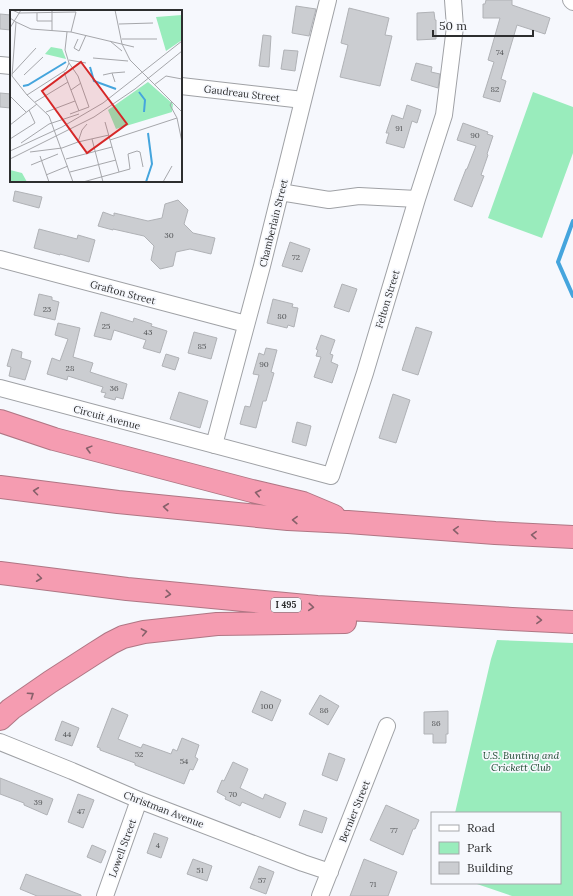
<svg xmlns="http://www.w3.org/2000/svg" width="573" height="896" viewBox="0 0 573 896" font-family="Lora,serif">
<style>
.green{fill:#99ecbc}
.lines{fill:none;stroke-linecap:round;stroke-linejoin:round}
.stream{stroke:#45a5dd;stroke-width:4}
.building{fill:#cbcdd1;stroke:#b0b2b6}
.minor-casing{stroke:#9fa1a5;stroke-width:18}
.motorway-casing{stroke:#af7684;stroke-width:24}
.minor{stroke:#fff;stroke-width:16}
.motorway{stroke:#f59cb1;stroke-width:22}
.oneway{stroke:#87606a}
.labels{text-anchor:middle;stroke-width:3.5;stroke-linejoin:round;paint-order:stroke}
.number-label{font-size:8px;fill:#545658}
.shield{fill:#f6f8fd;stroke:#696b6d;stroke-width:1}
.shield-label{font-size:9px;font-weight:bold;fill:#2d2e2f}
.street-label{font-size:10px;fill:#2d2e2f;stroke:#f6f8fd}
.park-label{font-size:10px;font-style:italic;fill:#204932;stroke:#f6f8fd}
.inset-river{fill:none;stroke:#45a5dd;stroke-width:2}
.inset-road{fill:none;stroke:#a6a7ab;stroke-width:1}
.view{fill:#d62828;fill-opacity:0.15;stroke:#d62828;stroke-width:2}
.inset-edge{fill:none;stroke:#2d2e2f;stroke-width:2}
</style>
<rect width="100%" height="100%" fill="#f6f8fd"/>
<path class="green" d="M 533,92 L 573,107 L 573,153 L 542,238 L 488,218 Z
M 497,640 L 573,643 L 573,896 L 512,896 L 474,883 L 560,883 L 560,813 L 455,813 L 491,659 Z"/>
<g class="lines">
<path class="stream" d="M 573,221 L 558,262 L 573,296"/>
</g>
<path class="building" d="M 486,0 L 512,0 L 512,5 L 550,18 L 545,34 L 517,25 L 501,79 L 506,81 L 500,102 L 483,97 L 494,62 L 488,60 L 500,18 L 483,18 L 483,4 L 485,4 Z
M 296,6 L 316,9 L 309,36 L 292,33 Z
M 349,8 L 389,18 L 385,35 L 392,36 L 380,86 L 340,77 L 348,45 L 341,43 Z
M 434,12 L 435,20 L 436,20 L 436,39 L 417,40 L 417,13 Z
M 0,14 L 11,15 L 11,30 L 0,29 Z
M 263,35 L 271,36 L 269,67 L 259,66 Z
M 284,50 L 298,51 L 295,71 L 281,69 Z
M 416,63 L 432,67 L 431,72 L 440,74 L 438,88 L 411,80 Z
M 0,93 L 11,94 L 11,108 L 0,107 Z
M 407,105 L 421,110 L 417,123 L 412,121 L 404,148 L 386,143 L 389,133 L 386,133 L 392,115 L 403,119 Z
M 463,123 L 488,132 L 487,134 L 493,136 L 487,154 L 488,155 L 481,175 L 484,176 L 472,207 L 454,200 L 466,169 L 467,169 L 476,146 L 457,140 Z
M 15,191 L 42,197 L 39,208 L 13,201 Z
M 178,200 L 188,210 L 184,224 L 193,233 L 215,238 L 211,254 L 190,249 L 176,252 L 173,266 L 160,269 L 151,260 L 154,246 L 144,236 L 113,229 L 113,230 L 98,226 L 103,212 L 114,216 L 114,213 L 148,221 L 162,218 L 165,204 Z
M 39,229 L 77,239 L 78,235 L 95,240 L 89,262 L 60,254 L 60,255 L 49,252 L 34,248 Z
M 290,242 L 310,249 L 302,272 L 282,266 Z
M 342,284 L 357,289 L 349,312 L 334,307 Z
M 39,294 L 52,297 L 52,300 L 59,302 L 55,320 L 34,315 Z
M 273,299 L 293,304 L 292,307 L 298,308 L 294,327 L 288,325 L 287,328 L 267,323 Z
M 101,312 L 133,322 L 134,318 L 152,324 L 151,326 L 167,331 L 160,353 L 143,348 L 146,340 L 114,330 L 111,340 L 94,336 Z
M 58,323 L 80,328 L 73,357 L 93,363 L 90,372 L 127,384 L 123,399 L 116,397 L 115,400 L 104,397 L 106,393 L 101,392 L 103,387 L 68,376 L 67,380 L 47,374 L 52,358 L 60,361 L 68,339 L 55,335 Z
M 416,327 L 432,332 L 418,375 L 402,370 Z
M 194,332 L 217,338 L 211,359 L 188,353 Z
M 321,335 L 335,340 L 330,354 L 333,355 L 331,362 L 338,365 L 332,383 L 314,377 L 321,357 L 316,356 L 318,350 L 316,349 Z
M 266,348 L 277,350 L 271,372 L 274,373 L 266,401 L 263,401 L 256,428 L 240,424 L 245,406 L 250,407 L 259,375 L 253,374 L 259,353 L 264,355 Z
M 12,349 L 22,352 L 21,358 L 31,361 L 25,380 L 9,376 L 11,367 L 7,366 Z
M 166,354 L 179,358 L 175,370 L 162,366 Z
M 179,392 L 208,401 L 200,428 L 170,419 Z
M 393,394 L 410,400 L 396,443 L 379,438 Z
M 297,422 L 311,426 L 306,446 L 292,442 Z
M 261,691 L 281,700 L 272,721 L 252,712 Z
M 320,695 L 339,706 L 328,725 L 309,714 Z
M 112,708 L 128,715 L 118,739 L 141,748 L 143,744 L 171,754 L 173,749 L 177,751 L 182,738 L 199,745 L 195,757 L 198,759 L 193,770 L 190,769 L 184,784 L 135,765 L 135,763 L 100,750 L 100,748 L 97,747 Z
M 448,711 L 448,734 L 446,734 L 446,743 L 433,743 L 433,734 L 424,734 L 424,712 Z
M 62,721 L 79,728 L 72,746 L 55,740 Z
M 329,753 L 345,759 L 337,781 L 322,775 Z
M 233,762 L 248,769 L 240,788 L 263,799 L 265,794 L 286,803 L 280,818 L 242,802 L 240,806 L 225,799 L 226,797 L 217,792 L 222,780 L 224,781 Z
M 0,778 L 53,799 L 47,815 L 24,805 L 24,803 L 0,794 Z
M 78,794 L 94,800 L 83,828 L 68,822 Z
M 386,805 L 419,820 L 415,829 L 413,829 L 403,855 L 370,840 Z
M 304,810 L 327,818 L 322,833 L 299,825 Z
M 154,833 L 168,838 L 161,858 L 147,853 Z
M 92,845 L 106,851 L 101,863 L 87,857 Z
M 193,859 L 212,866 L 207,881 L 187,874 Z
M 364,859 L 397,872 L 388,896 L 350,896 Z
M 259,866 L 274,872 L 266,894 L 250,888 Z
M 26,874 L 81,895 L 81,896 L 37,896 L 20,889 Z"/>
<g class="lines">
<g class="minor-casing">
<path id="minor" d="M 571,0 L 573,2
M 0,65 L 11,66
M 181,86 L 303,100
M 280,192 L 329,200 L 359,196 L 417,199
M 0,259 L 246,324
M 0,388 L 331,476 L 365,373 L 417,199 L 444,115 L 455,27 L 453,0
M 214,445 L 262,266 L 328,0
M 0,742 L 72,771 L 139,800 L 303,863 L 330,872
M 105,896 L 139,800
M 320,896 L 387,726"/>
</g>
<g class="motorway-casing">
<path id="motorway" d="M 0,421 L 54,439 L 96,450 L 252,491 L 303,503 L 334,516
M 0,487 L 118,502 L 288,519 L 348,522 L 495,533 L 573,537
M 0,573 L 127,589 L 317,607 L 512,619 L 573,622
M 0,719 L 11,709 L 50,682 L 95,653 L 111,643 L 123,637 L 144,632 L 217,624 L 345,622"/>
</g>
<use href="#minor" class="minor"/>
<use href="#motorway" class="motorway"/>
</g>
<defs><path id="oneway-chevron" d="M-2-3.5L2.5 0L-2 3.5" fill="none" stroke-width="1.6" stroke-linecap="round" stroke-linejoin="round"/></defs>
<g class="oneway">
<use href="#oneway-chevron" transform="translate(89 449) rotate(-165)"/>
<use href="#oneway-chevron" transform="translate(36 491) rotate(-173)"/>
<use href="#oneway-chevron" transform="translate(258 493) rotate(-167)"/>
<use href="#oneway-chevron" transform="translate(166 507) rotate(-174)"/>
<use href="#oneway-chevron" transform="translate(295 520) rotate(-178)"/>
<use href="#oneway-chevron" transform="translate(456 530) rotate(-176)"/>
<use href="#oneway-chevron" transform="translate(534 535) rotate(-177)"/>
<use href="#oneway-chevron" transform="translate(39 578) rotate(7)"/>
<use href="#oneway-chevron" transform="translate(168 594) rotate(6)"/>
<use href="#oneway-chevron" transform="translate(311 607) rotate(5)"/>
<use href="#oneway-chevron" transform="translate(539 620) rotate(2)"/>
<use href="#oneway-chevron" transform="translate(144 632) rotate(-11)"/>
<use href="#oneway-chevron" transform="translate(31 695) rotate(-34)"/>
</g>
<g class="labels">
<g class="number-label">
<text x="500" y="55">74</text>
<text x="495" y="92">82</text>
<text x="399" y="131">91</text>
<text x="475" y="138">90</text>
<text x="169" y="238">30</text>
<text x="296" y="260">72</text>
<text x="47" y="312">23</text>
<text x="282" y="319">80</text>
<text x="106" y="329">25</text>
<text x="148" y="335">43</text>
<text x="202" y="349">85</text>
<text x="264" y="367">90</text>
<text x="70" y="371">28</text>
<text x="114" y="391">36</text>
<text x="267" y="709">100</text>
<text x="324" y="713">86</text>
<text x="436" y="726">86</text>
<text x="67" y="737">44</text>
<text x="139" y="757">52</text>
<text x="184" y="764">54</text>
<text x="233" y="797">70</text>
<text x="38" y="805">39</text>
<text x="81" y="814">47</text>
<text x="394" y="833">77</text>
<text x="158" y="848">4</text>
<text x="200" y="873">51</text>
<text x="262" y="883">57</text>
<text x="373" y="887">71</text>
</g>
<rect class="shield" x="271" y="598" width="30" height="14" rx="3"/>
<g class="shield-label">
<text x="286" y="608">I 495</text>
</g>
<g class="street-label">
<text transform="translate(242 93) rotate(7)" y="4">Gaudreau Street</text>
<text transform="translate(273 223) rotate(-76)" y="4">Chamberlain Street</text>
<text transform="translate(123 292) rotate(15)" y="4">Grafton Street</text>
<text transform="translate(387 299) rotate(-73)" y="4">Felton Street</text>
<text transform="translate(107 417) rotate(15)" y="4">Circuit Avenue</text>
<text transform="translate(164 809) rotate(21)" y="4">Christman Avenue</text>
<text transform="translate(354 811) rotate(-68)" y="4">Bernier Street</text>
<text transform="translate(122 848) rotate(-70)" y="4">Lowell Street</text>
</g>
<g class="park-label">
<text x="521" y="759">U.S. Bunting and<tspan x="521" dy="12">Crickett Club</tspan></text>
</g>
</g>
<g transform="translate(10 10)">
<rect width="172" height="172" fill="#f6f8fd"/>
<path d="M 172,5 L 172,30 L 156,41 L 146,7 ZM 41,37 L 52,39 L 56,49 L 35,44 ZM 138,72 L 163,94 L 162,102 L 106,119 L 98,100 ZM 0,160 L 12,163 L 17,172 L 0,172 Z" fill="#99ecbc"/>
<path class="inset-river" d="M 80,57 L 84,71 L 106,79M 13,76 L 18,75 L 56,52M 129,82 L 135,90 L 134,102M 136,172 L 142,154 L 138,123"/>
<path class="inset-road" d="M 2,0 L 9,3 L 66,2 L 61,22M 42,0 L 42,21M 105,0 L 112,34 L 120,50 L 172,102M 27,3 L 27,11 L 42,11M 0,8 L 6,12 L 2,66 L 17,85 L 39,106 L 63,172M 6,12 L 21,19 L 61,22 L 124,37M 109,14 L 143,13M 0,18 L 11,0M 57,22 L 55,40 L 59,53 L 68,66 L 79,97 L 60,104M 68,29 L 64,38 L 69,41 L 76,25M 112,29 L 147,29M 100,31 L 112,41M 83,48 L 118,51M 59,50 L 76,53M 54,62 L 69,101M 102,63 L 115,62M 2,64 L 26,38M 14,65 L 33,47M 93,65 L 102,63 L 105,72M 144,75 L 156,66 L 172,69M 61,80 L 71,73M 17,85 L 56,60 L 59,53M 0,86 L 16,102M 25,92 L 58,72M 162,92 L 160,95 L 167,108 L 172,132M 36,102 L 65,91M 95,112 L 109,162M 0,115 L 27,94M 0,129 L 25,113 L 19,100M 82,129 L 93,172M 100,130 L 167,108M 68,132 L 99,125M 68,132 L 72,120 L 77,114M 11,133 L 39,114 L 69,104M 52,138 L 68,132M 0,141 L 52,117 L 93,93 L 172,31M 20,142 L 52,138M 30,146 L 39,172M 0,149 L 84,107 L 125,79 L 172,41M 56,149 L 102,137M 21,155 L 48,144M 60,162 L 106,150M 36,165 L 58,156M 73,172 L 120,159 L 118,144 L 127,141 L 130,142 L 133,157M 153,172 L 162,156"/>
<path class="view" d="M 71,52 L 117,114 L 77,143 L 32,81 Z"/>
<rect width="172" height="172" class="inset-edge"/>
</g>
<rect x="431" y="812" width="130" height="72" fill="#f6f8fd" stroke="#a6a7ab"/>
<rect x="439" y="825" width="20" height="6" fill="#ffffff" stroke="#a6a7ab"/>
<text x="467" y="832" font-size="12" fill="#2d2e2f">Road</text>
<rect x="439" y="842" width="20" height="12" fill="#99ecbc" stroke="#a6a7ab"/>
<text x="467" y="852" font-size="12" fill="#2d2e2f">Park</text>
<rect x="439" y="862" width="20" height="12" fill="#cbcdd1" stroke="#a6a7ab"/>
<text x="467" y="872" font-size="12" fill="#2d2e2f">Building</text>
<path d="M433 30v6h100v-6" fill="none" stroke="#2d2e2f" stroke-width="2"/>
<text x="439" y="30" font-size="12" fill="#2d2e2f" stroke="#f6f8fd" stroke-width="3" paint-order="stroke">50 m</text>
</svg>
